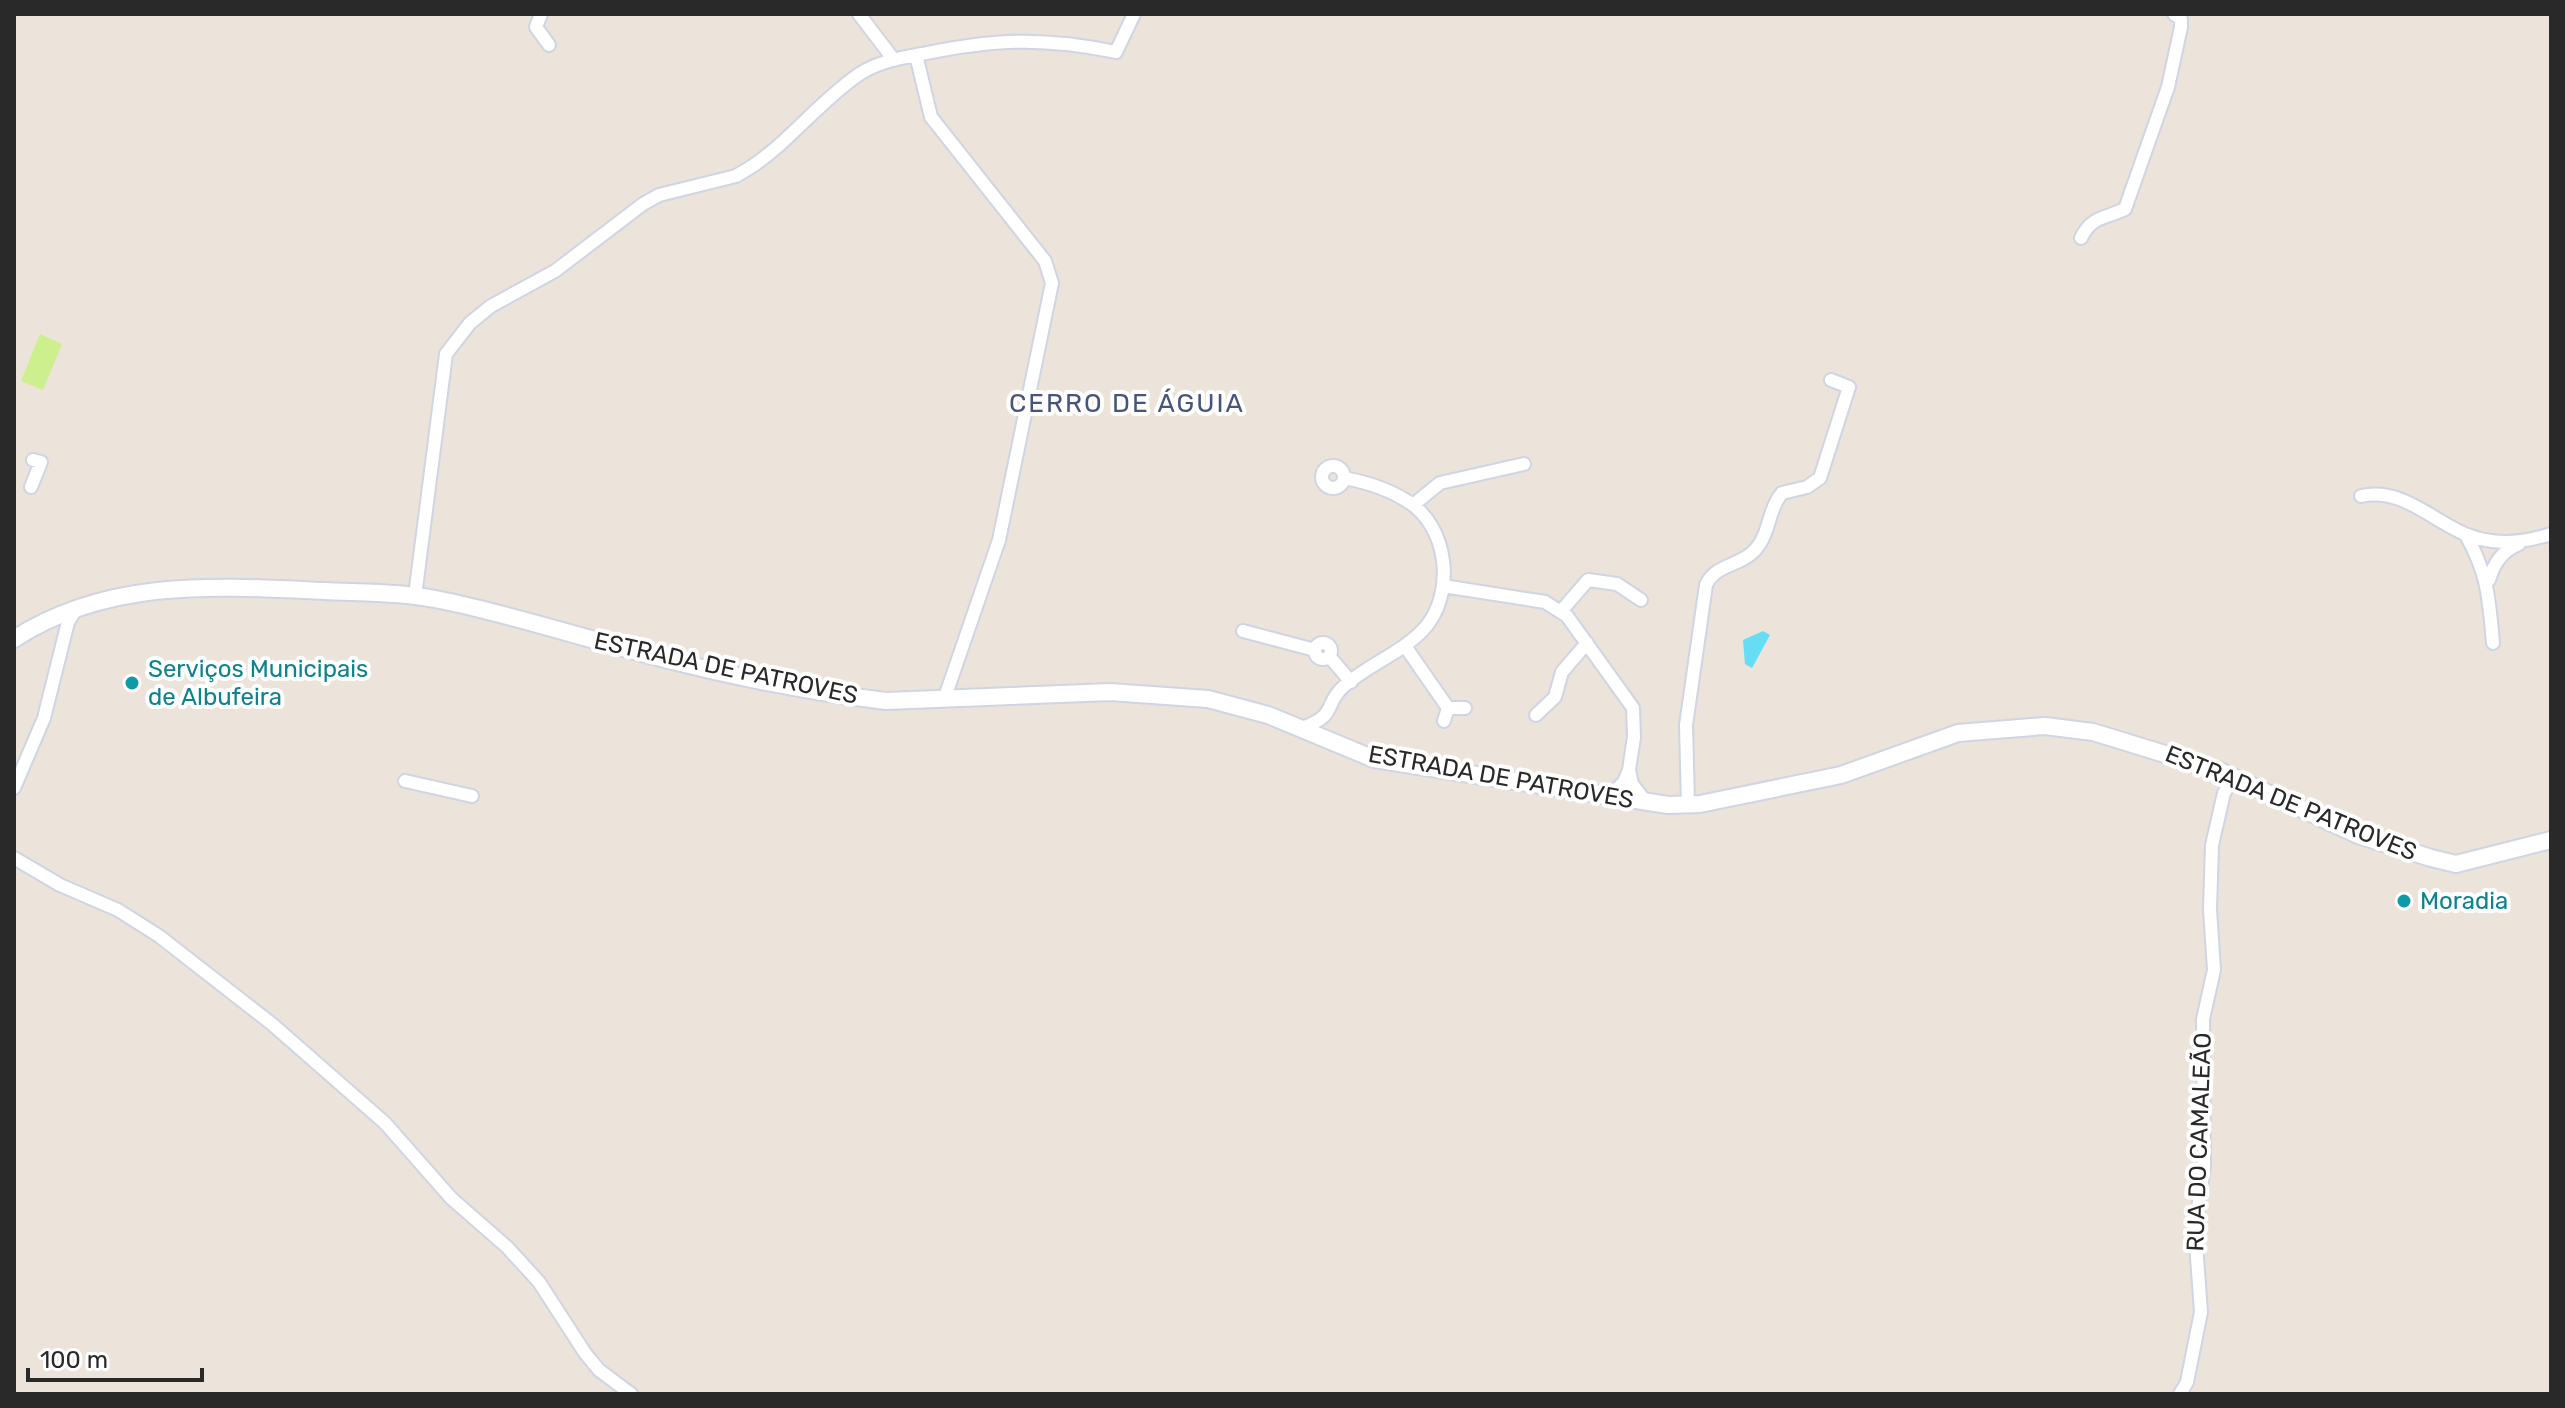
<svg xmlns="http://www.w3.org/2000/svg" width="2565" height="1408" viewBox="0 0 2565 1408" font-family="Rubik,sans-serif">
<style>
.pitch{fill:#ceef8e}
.water{fill:#66dcf5}
.lines{fill:none;stroke-linecap:round;stroke-linejoin:round}
.minor-casing{stroke:#cfd5e3;stroke-width:16}
.tertiary-casing{stroke:#cfd5e3;stroke-width:20}
.minor{stroke:#fff;stroke-width:12}
.tertiary{stroke:#fff;stroke-width:16}
.culture-dot{fill:#0f9aa8;stroke:#fff;stroke-width:3}
.labels{text-anchor:middle;stroke-width:8;stroke-linejoin:round;paint-order:stroke}
.street-label{font-size:24px;fill:#292929;stroke:#fff}
.culture-label{font-size:24px;fill:#0d838f;stroke:#fff;text-anchor:start}
.neighbourhood-label{font-size:26px;letter-spacing:2px;fill:#47557c;stroke:#fff}
</style>
<rect width="100%" height="100%" fill="#ece3da"/>
<path class="pitch" d="M 40,334 L 62,344 L 43,390 L 21,381 Z"/>
<path class="water" d="M 1763,631 L 1770,635 L 1752,668 L 1745,664 L 1743,640 Z"/>
<g class="lines">
<g class="minor-casing">
<path id="minor" d="M 541,14 L 536,27 L 549,45
M 859,14 L 894,60
M 916,55 L 931,117 L 1045,261 L 1052,283 L 999,540 L 944,700
M 2081,238 C 2092,216 2104,219 2125,209 L 2168,87 L 2181,27 L 2181,19 L 2174,14
M1322 477a11 11 0 1 1 22 0a11 11 0 1 1-22 0Z
M 31,487 L 41,462 L 33,460
M 2361,496 C 2401,487 2430,519 2465,534 C 2494,546 2522,543 2551,534
M 1413,505 L 1440,483 L 1524,464
M 2466,535 C 2488,574 2489,599 2493,643
M 2489,580 C 2494,563 2502,551 2519,544
M 1443,586 L 1545,602 L 1567,616 L 1633,708 L 1634,737 L 1629,770 L 1624,782 L 1607,798
M 415,596 L 446,354 L 470,323 L 491,306 L 555,271 L 643,204 L 659,195 L 736,176 L 751,167 C 790,141 819,102 858,75 C 877,62 900,58 922,54 C 994,39 1044,37 1116,52 L 1134,14
M 1562,610 L 1588,580 L 1617,584 L 1641,600
M 1243,631 L 1315,650
M1315 651a8 8 0 1 1 16 0a8 8 0 1 1-16 0Z
M 1405,646 L 1448,708 L 1444,721
M 1329,656 L 1351,682
M 1448,708 L 1465,708
M 1536,715 L 1555,697 L 1562,672 L 1587,643
M 1302,728 C 1338,715 1323,706 1343,687 C 1367,665 1400,654 1423,630 C 1456,595 1449,526 1407,501 C 1388,489 1366,482 1344,478
M 1629,770 L 1632,784 L 1646,802
M 405,781 L 472,796
M 14,788 L 44,718 L 68,622 L 76,609
M 1688,805 L 1686,725 L 1706,585 C 1715,564 1741,566 1755,550 C 1770,534 1768,509 1782,493 L 1807,487 L 1820,478 L 1849,387 L 1831,380
M 14,858 L 60,885 L 118,910 L 159,936 L 272,1024 L 385,1123 L 451,1198 L 507,1247 L 539,1282 L 585,1353 L 599,1370 L 631,1394
M 2180,1394 L 2187,1382 L 2201,1312 L 2195,1230 L 2204,1166 L 2203,1019 L 2214,970 L 2210,909 L 2212,845 L 2224,793 L 2230,784 L 2243,780"/>
</g>
<g class="tertiary-casing">
<path id="tertiary" d="M 14,639 C 108,578 217,586 324,591 C 364,593 405,592 445,601 C 517,616 589,640 661,658 C 735,677 810,692 886,701 L 1110,692 L 1208,699 L 1268,715 L 1374,759 L 1668,805 L 1700,804 L 1841,775 L 1958,733 L 2045,726 L 2093,732 L 2220,771 L 2358,835 L 2431,858 L 2456,864 L 2551,840"/>
</g>
<use href="#minor" class="minor"/>
<use href="#tertiary" class="tertiary"/>
</g>
<g class="culture-dot">
<circle cx="132" cy="683" r="8"/>
<circle cx="2404" cy="901" r="8"/>
</g>
<g class="labels">
<g class="street-label">
<text transform="translate(726 668) rotate(12)" y="8">ESTRADA DE PATROVES</text>
<text transform="translate(1501 777) rotate(10)" y="8">ESTRADA DE PATROVES</text>
<text transform="translate(2291 803) rotate(22)" y="8">ESTRADA DE PATROVES</text>
<text transform="translate(2199 1142) rotate(-88)" y="8">RUA DO CAMALEÃO</text>
</g>
<g class="culture-label">
<text x="148" y="677">Serviços Municipais<tspan x="148" dy="28">de Albufeira</tspan></text>
<text x="2420" y="909">Moradia</text>
</g>
<g class="neighbourhood-label">
<text x="1127" y="412">CERRO DE ÁGUIA</text>
</g>
</g>
<rect width="2565" height="1408" fill="none" stroke="#292929" stroke-width="32"/>
<path d="M28 1368v12h174v-12" fill="none" stroke="#292929" stroke-width="4"/>
<text x="40" y="1368" font-size="24" fill="#292929" stroke="#ffffff" stroke-width="6" paint-order="stroke">100 m</text>
</svg>
